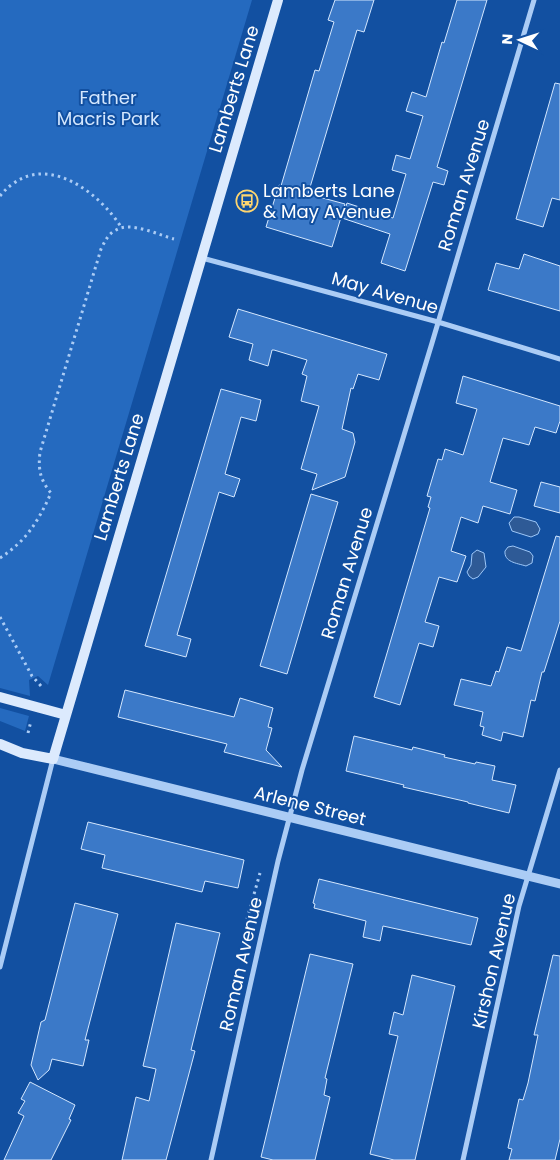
<svg xmlns="http://www.w3.org/2000/svg" width="560" height="1160" viewBox="0 0 560 1160" font-family="Poppins,sans-serif">
<style>
.green{fill:#256abf}
.water{fill:#2e5a96;stroke:#9dc7f8}
.building{fill:#3b79c8;stroke:#d4e7fe}
.lines{fill:none;stroke-linecap:round;stroke-linejoin:round}
.path{stroke:#abccf5;stroke-width:3;stroke-dasharray:2.5 4;stroke-linecap:butt}
.minor{stroke:#abccf5;stroke-width:5}
.tertiary{stroke:#abccf5;stroke-width:9}
.secondary{stroke:#dceafd;stroke-width:10}
.labels{text-anchor:middle;stroke-width:4;stroke-linejoin:round;paint-order:stroke}
.street-label{font-size:18px;fill:#fff;stroke:#1250a1}
.park-label{font-size:18px;fill:#d4e7fe;stroke:#1250a1}
.poi-label{font-size:18px;fill:#fff;stroke:#1250a1;text-anchor:start}
</style>
<rect width="100%" height="100%" fill="#1250a1"/>
<path class="green" d="M 0,0 L 252,0 L 48,685 L 38,676 L 29,680 L 30,696 L 0,688 Z
M 0,708 L 29,716 L 25,731 L 0,721 Z"/>
<path class="water" d="M 514,517 L 519,517 L 536,522 L 540,529 L 538,534 L 531,537 L 512,531 L 509,523 Z
M 513,546 L 530,552 L 533,556 L 532,563 L 526,566 C 516,563 504,562 505,551 L 508,547 Z
M 477,550 L 484,553 L 486,567 L 478,577 L 473,579 L 469,576 L 467,572 L 471,565 L 472,554 Z"/>
<path class="building" d="M 335,0 L 374,0 L 364,32 L 357,30 L 308,194 L 345,204 L 332,247 L 266,227 L 279,185 L 281,186 L 315,70 L 319,71 L 334,22 L 328,20 Z
M 457,0 L 487,0 L 437,167 L 448,171 L 444,185 L 433,182 L 405,271 L 381,263 L 390,234 L 342,218 L 347,203 L 393,218 L 406,174 L 392,170 L 396,155 L 410,159 L 423,116 L 406,111 L 412,92 L 426,97 L 442,42 L 444,43 Z
M 555,83 L 560,84 L 560,200 L 552,198 L 543,227 L 516,219 Z
M 524,254 L 560,266 L 560,311 L 488,290 L 496,263 L 519,269 Z
M 238,309 L 387,354 L 379,380 L 358,374 L 353,389 L 351,388 L 342,429 L 353,433 L 355,442 L 345,477 L 312,490 L 317,474 L 301,469 L 319,406 L 301,401 L 307,376 L 302,374 L 307,360 L 274,350 L 272,350 L 268,366 L 249,360 L 253,344 L 229,337 Z
M 463,376 L 560,406 L 560,421 L 556,433 L 535,427 L 529,445 L 503,438 L 490,482 L 517,490 L 510,514 L 483,506 L 478,523 L 461,517 L 451,551 L 466,556 L 457,582 L 439,577 L 425,622 L 439,626 L 433,647 L 419,643 L 400,705 L 374,697 L 430,508 L 428,507 L 431,497 L 427,496 L 438,459 L 442,460 L 445,449 L 463,455 L 477,409 L 456,403 Z
M 221,389 L 261,400 L 256,421 L 241,417 L 225,474 L 240,479 L 234,497 L 219,492 L 184,611 L 177,635 L 191,639 L 186,657 L 145,646 Z
M 541,482 L 560,487 L 560,513 L 534,506 Z
M 311,494 L 338,502 L 287,674 L 260,666 Z
M 556,536 L 560,537 L 560,621 L 544,672 L 542,672 L 535,701 L 531,700 L 523,737 L 503,732 L 501,741 L 482,735 L 484,727 L 480,726 L 483,712 L 454,705 L 461,679 L 491,686 L 496,671 L 499,672 L 507,647 L 521,651 Z
M 125,690 L 234,717 L 240,698 L 273,708 L 268,727 L 272,728 L 266,750 L 282,767 L 224,752 L 227,744 L 118,717 Z
M 354,736 L 412,750 L 413,747 L 445,755 L 444,757 L 475,764 L 476,762 L 495,766 L 492,780 L 516,785 L 509,813 L 468,803 L 468,802 L 403,787 L 404,785 L 346,771 Z
M 88,822 L 244,860 L 238,888 L 205,881 L 202,892 L 102,868 L 105,855 L 81,849 Z
M 319,879 L 478,918 L 471,945 L 383,926 L 380,941 L 363,937 L 366,921 L 314,908 L 315,904 L 313,903 Z
M 75,903 L 118,914 L 85,1040 L 89,1040 L 83,1066 L 52,1059 L 49,1070 L 38,1080 L 31,1065 L 41,1022 L 45,1020 Z
M 176,923 L 220,933 L 191,1050 L 195,1051 L 166,1160 L 122,1160 L 136,1097 L 149,1101 L 156,1069 L 143,1066 Z
M 310,954 L 353,964 L 325,1078 L 327,1079 L 324,1095 L 330,1097 L 315,1160 L 273,1160 L 261,1157 Z
M 553,955 L 560,956 L 560,1139 L 555,1160 L 509,1160 L 512,1149 L 508,1148 L 519,1099 L 523,1100 L 528,1083 L 538,1035 L 534,1035 Z
M 412,975 L 455,986 L 415,1160 L 394,1160 L 370,1154 L 397,1040 L 398,1036 L 389,1034 L 394,1012 L 403,1015 Z
M 30,1082 L 75,1105 L 69,1119 L 71,1120 L 51,1160 L 4,1160 L 24,1116 L 18,1113 L 25,1101 L 21,1099 Z"/>
<g class="lines">
<path class="path" d="M 0,196 C 4,191 8,187 14,183 C 52,156 101,195 121,227
M 0,558 C 26,541 38,522 51,493 C 40,480 38,469 40,452 L 101,249 C 105,241 108,234 116,230 C 130,221 159,235 174,239
M 0,617 L 32,676 L 41,686
M 28,733 L 31,721
M 247,919 L 260,873"/>
<path class="minor" d="M 202,258 L 438,322 L 560,359
M 0,967 L 53,759
M 211,1160 L 278,861 L 302,770 L 432,343 L 534,0
M 463,1160 L 519,906 L 560,770"/>
<path class="tertiary" d="M 53,759 L 560,884"/>
<path class="secondary" d="M 0,697 L 66,715
M 0,744 L 22,753 L 53,759 L 278,0"/>
</g>
<defs>
<g id="bus-ring" transform="scale(1.125)"><circle r="9.5" fill="#1250a1" stroke="#ffd66f" stroke-width="1.5"/><path d="M-5-6H5V4H4V6H2V4H-2V6H-4V4H-5ZM-3.5-4V0h7V-4ZM-3.5 1.2v1.5H-2V1.2ZM2 1.2v1.5H3.5V1.2Z" fill="#ffd66f"/></g>
</defs>
<g fill-rule="evenodd">
<use href="#bus-ring" x="247" y="201"/>
</g>
<g class="labels">
<g class="street-label">
<text transform="translate(234 89) rotate(-73)" y="6">Lamberts Lane</text>
<text transform="translate(464 185) rotate(-73)" y="6">Roman Avenue</text>
<text transform="translate(385 293) rotate(16)" y="6">May Avenue</text>
<text transform="translate(119 477) rotate(-73)" y="6">Lamberts Lane</text>
<text transform="translate(347 573) rotate(-73)" y="6">Roman Avenue</text>
<text transform="translate(310 806) rotate(14)" y="6">Arlene Street</text>
<text transform="translate(494 961) rotate(-77)" y="6">Kirshon Avenue</text>
<text transform="translate(241 964) rotate(-77)" y="6">Roman Avenue</text>
</g>
<g class="park-label">
<text x="108" y="104">Father<tspan x="108" dy="21">Macris Park</tspan></text>
</g>
<g class="poi-label">
<text x="263" y="197">Lamberts Lane<tspan x="263" dy="21">&amp; May Avenue</tspan></text>
</g>
</g>
<g transform="translate(520 40) rotate(274)" stroke="#1250a1" stroke-width="4" paint-order="stroke">
<path d="M0-4L9 19L0 12L-9 19Z" fill="#ffffff"/>
<text y="-8" font-size="14" font-weight="bold" text-anchor="middle" fill="#ffffff">N</text>
</g>
</svg>
